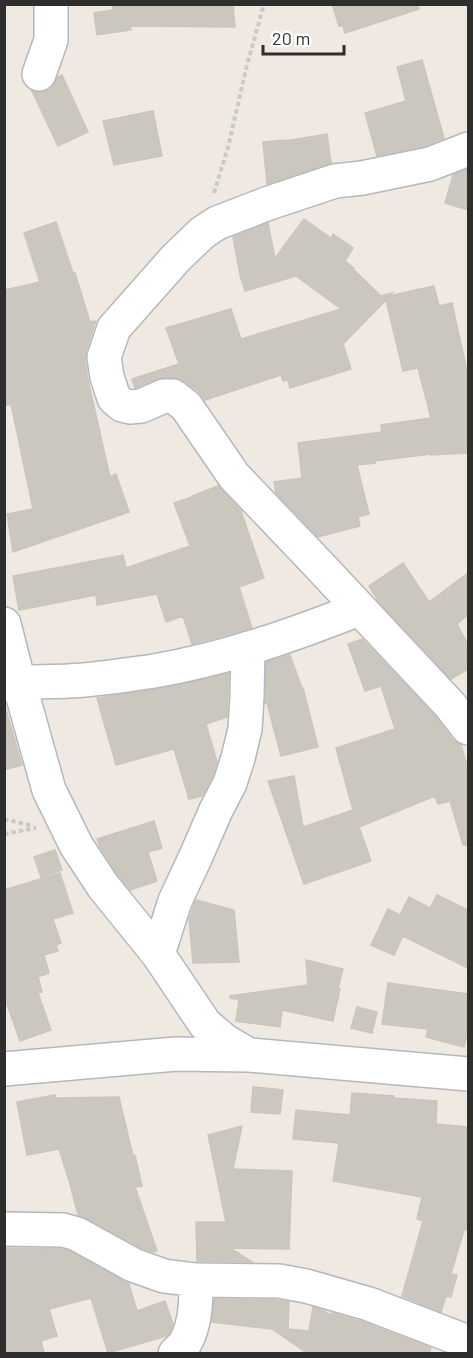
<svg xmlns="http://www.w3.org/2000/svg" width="473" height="1358" viewBox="0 0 473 1358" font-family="Barlow,sans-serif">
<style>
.building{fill:#cbc7bf;stroke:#cbc5ba;stroke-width:1.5}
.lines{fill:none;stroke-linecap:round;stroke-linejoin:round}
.minor-casing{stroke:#b4b7c1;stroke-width:36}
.path{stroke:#c9c9c9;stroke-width:4;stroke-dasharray:4.5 3;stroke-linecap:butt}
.minor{stroke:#fff;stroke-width:33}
</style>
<rect width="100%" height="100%" fill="#efe9e1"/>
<path class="building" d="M 112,4 L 233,4 L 235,27 L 130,26 L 131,30 L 97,35 L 94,13 L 113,10 Z
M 332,4 L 418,4 L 419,9 L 345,33 L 343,26 L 339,26 Z
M 422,60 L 444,138 L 425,146 L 377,156 L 365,113 L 406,101 L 397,67 Z
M 62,75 L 88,132 L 58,146 L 32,91 L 42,92 L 51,89 L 58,77 Z
M 153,111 L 162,156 L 114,165 L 103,121 Z
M 327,134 L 331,163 L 267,184 L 263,142 L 285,140 L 285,141 Z
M 468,169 L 468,210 L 445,203 L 453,175 Z
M 304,219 L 331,238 L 333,234 L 353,248 L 345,261 L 354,268 L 353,269 L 381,296 L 392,293 L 389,296 L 434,286 L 439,306 L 452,303 L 468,376 L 468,453 L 431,455 L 431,454 L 375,461 L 375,463 L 357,465 L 369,514 L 358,517 L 360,526 L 318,537 L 276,493 L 274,482 L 302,478 L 298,443 L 382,432 L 381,425 L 431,418 L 418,368 L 403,371 L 386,300 L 343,344 L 351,369 L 290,388 L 288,380 L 283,381 L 281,375 L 205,400 L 198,391 L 184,381 L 174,377 L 157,379 L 135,388 L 132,379 L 179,364 L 166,328 L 231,309 L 241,339 L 341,309 L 296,276 L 245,291 L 240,275 L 233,237 L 268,223 L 275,258 Z
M 56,222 L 73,273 L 75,273 L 90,322 L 96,321 L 86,351 L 85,360 L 88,380 L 110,477 L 116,474 L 129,512 L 13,552 L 7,514 L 33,509 L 11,404 L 4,406 L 4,290 L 40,282 L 24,233 Z
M 218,486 L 241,511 L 264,578 L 239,587 L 252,628 L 192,644 L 183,616 L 166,622 L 157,594 L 97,605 L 96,595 L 19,610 L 13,576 L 123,555 L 126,568 L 190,546 L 174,503 L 192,497 L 192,496 Z
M 403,563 L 429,602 L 468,573 L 468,615 L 457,624 L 468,645 L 468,669 L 451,679 L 379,602 L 369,586 Z
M 362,639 L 436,717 L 453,740 L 461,745 L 468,769 L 468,845 L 463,845 L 450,801 L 438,804 L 435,796 L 359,827 L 371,861 L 304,884 L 268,781 L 294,776 L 303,827 L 353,810 L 336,748 L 395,729 L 381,686 L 365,691 L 348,644 Z
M 290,655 L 302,688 L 303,688 L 318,747 L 281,756 L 267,703 L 265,703 L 266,662 Z
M 229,673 L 227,717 L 206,724 L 217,762 L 213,776 L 202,796 L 189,799 L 174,749 L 116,765 L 97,698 L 157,689 Z
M 4,703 L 22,765 L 4,770 Z
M 154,821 L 162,848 L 148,852 L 157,881 L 130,890 L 118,875 L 100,847 L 97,839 Z
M 55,850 L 62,870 L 41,877 L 34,857 Z
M 60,873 L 73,913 L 53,919 L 61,943 L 56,945 L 58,951 L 44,955 L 49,973 L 38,977 L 42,992 L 38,993 L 51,1030 L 20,1041 L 4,996 L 4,890 Z
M 437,895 L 468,910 L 468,968 L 403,936 L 394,955 L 371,945 L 388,909 L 400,915 L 409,897 L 430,908 Z
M 196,900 L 234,910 L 239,962 L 193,963 L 189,919 Z
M 306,960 L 343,969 L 338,988 L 340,989 L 333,1021 L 282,1010 L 280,1027 L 236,1021 L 239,1000 L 230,998 L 230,996 L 308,985 Z
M 388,983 L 468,994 L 468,1030 L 464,1047 L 426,1037 L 428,1029 L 382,1024 Z
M 357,1007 L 377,1012 L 372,1033 L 351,1028 Z
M 253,1087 L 283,1090 L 280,1114 L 251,1112 Z
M 352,1093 L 394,1096 L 394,1098 L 437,1101 L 436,1124 L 468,1127 L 468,1230 L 464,1230 L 451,1274 L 457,1275 L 451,1297 L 446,1296 L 441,1312 L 402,1296 L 423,1221 L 417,1219 L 422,1197 L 333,1181 L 339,1143 L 293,1139 L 296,1110 L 350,1115 Z
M 55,1095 L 55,1098 L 119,1097 L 133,1156 L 135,1155 L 142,1186 L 135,1187 L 157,1251 L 153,1252 L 141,1248 L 86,1218 L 78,1215 L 70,1184 L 59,1149 L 27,1155 L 17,1102 Z
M 242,1126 L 233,1169 L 292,1171 L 289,1249 L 230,1248 L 252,1262 L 197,1261 L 196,1222 L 226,1222 L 208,1135 Z
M 4,1248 L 60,1249 L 70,1251 L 129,1284 L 137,1311 L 165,1301 L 173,1324 L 169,1334 L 166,1336 L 108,1353 L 91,1298 L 49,1309 L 57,1336 L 41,1341 L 44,1353 L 4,1353 Z
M 214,1299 L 277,1300 L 289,1302 L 288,1329 L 309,1331 L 313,1307 L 324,1311 L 330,1315 L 331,1313 L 363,1322 L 431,1348 L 429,1353 L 307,1353 L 272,1329 L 212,1322 Z"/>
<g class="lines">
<g class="minor-casing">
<path id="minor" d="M 39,74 L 51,40 L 51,4
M 468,149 L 430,164 L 362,178 L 335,181 L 269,203 L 217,223 L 202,233 L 176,258 L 114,328 L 104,357 L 107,377 L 114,398 L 122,405 L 130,407 L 141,406 L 164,396 L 173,396 L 186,406 L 234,476 L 318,564 L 450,705 L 468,728
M 4,624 L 19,683 L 49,790 L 76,845 L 103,886 L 158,954 L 205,1024 L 225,1041 L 249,1055
M 4,685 C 26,681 47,682 68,681 C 97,680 126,675 154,671 C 225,659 293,635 359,609
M 158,954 L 175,901 L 196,856 L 216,810 L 230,783 L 238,758 L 245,729 L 247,697 L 248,648
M 4,1069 L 176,1054 L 249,1055 L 468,1074
M 4,1229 L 63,1230 L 77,1234 L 133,1265 L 164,1276 L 196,1280 L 279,1281 L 306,1286 L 369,1304 L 468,1342
M 175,1354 C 178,1350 183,1347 185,1343 C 196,1324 196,1301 196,1280"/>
</g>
<path class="path" d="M 214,193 L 228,147 L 247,65 L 264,4
M 4,819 L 33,826
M 4,834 L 36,828"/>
<use href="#minor" class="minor"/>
</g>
<rect width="473" height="1358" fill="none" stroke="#2e2e2e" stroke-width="12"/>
<path d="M263 45v9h81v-9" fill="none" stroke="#2e2e2e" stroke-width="3"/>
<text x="272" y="45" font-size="18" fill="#2e2e2e" stroke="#ffffff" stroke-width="4.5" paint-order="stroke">20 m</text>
</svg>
